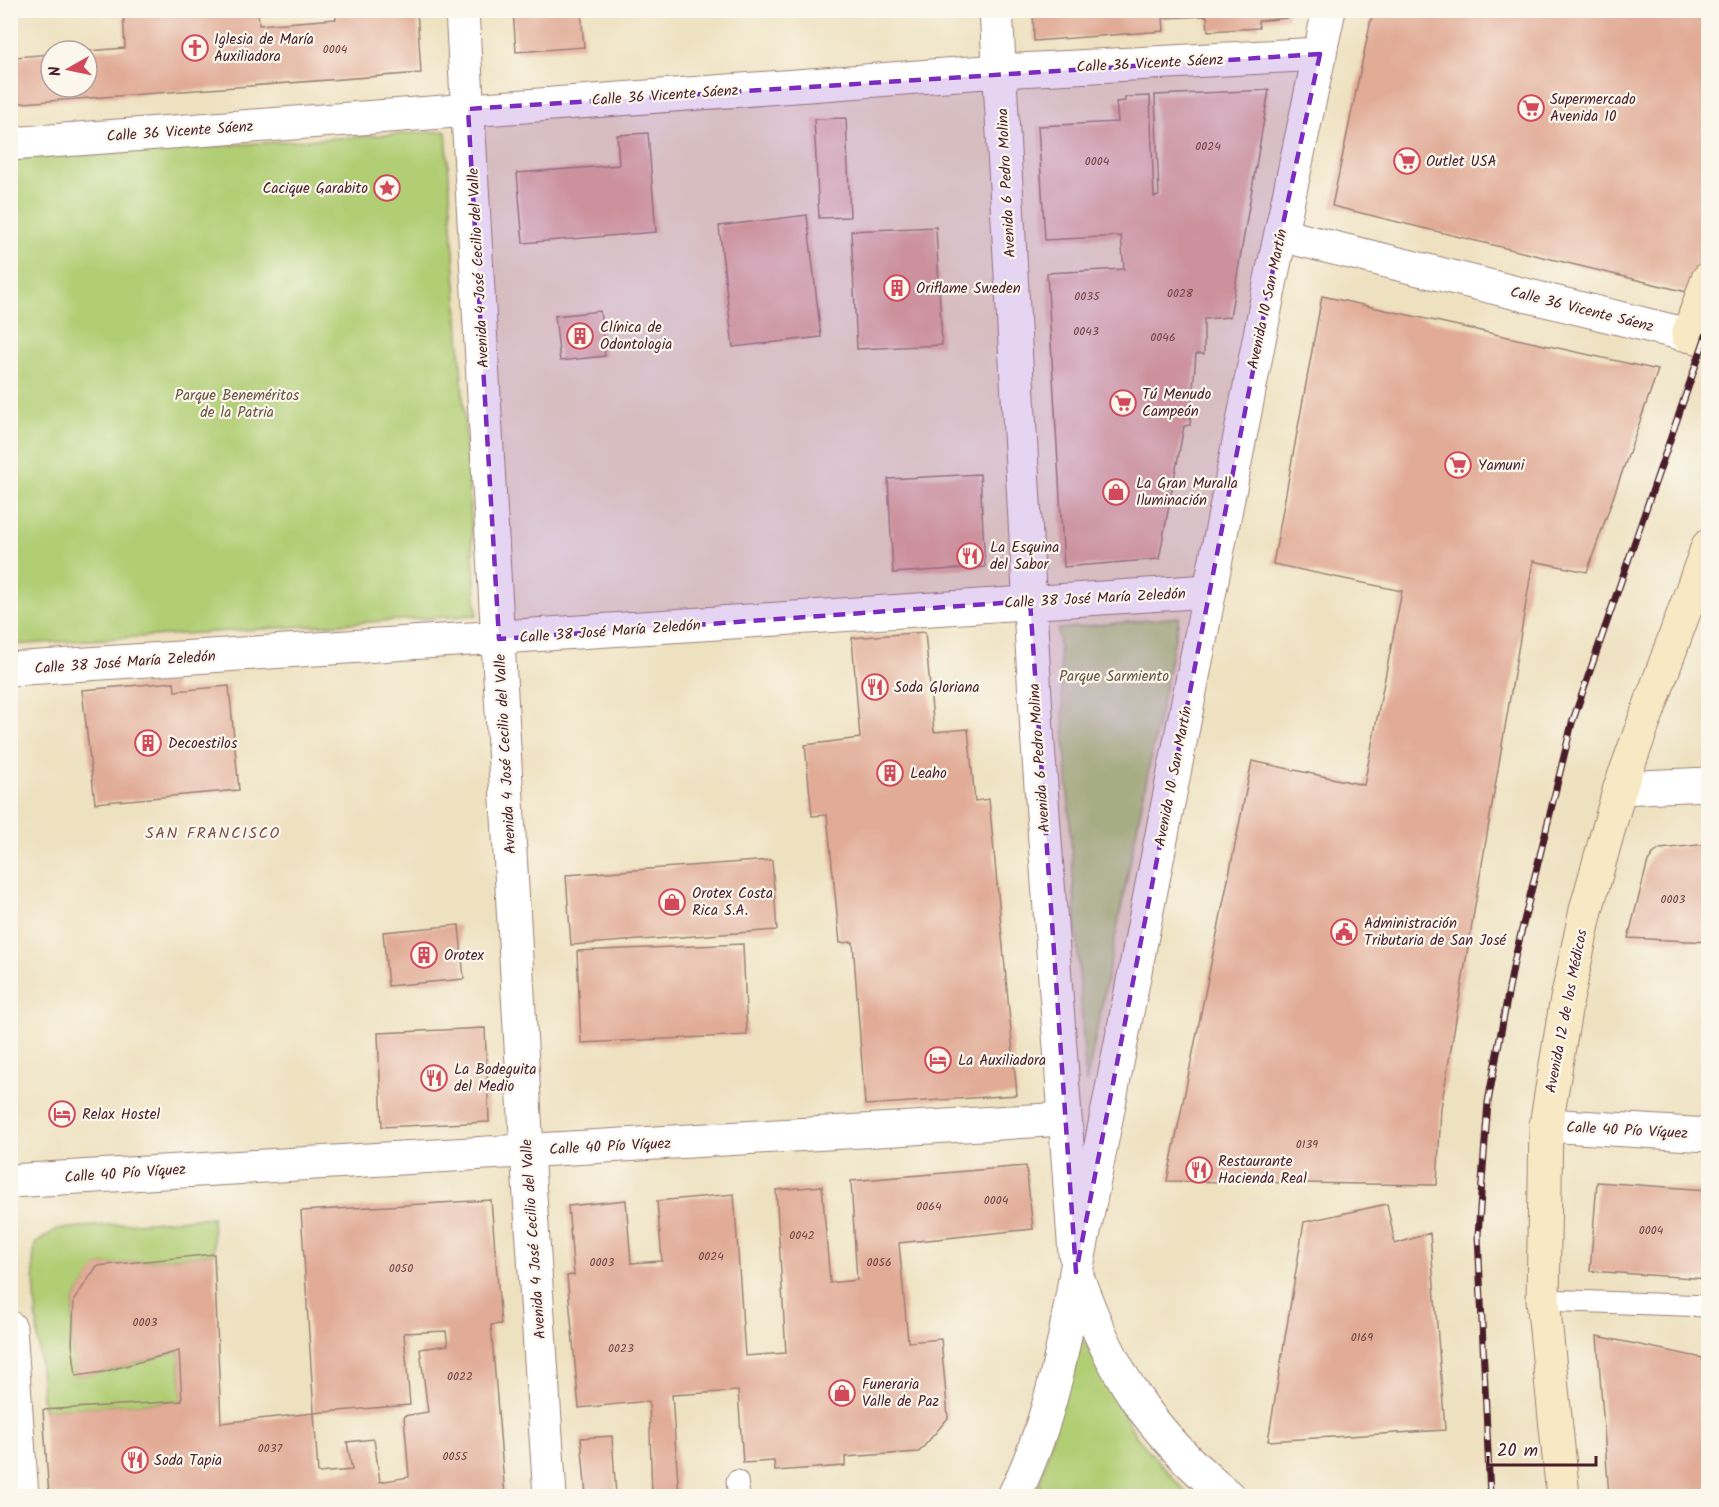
<svg xmlns="http://www.w3.org/2000/svg" width="1719" height="1507" viewBox="0 0 1719 1507" font-family="Kalam,sans-serif">
<style>
.green{fill:#b1ce74;stroke:#7e7650;stroke-width:1.5}
.building{fill:#e1ab96}
.lines{fill:none;stroke-linecap:round;stroke-linejoin:round}
.service-casing{stroke:#9c8076;stroke-width:23}
.minor-casing{stroke:#9c8076;stroke-width:35}
.tertiary-casing{stroke:#9c8076;stroke-width:35}
.secondary-casing{stroke:#9c8076;stroke-width:35}
.service{stroke:#fff;stroke-width:21}
.minor{stroke:#fff;stroke-width:33}
.tertiary{stroke:#fff;stroke-width:33}
.secondary{stroke:#f8e8c3;stroke-width:33}
.rail-casing{stroke:#4a1f2b;stroke-width:7}
.rail{stroke:#fbf7ec;stroke-width:4.5;stroke-dasharray:14;stroke-linecap:butt}
.marked{fill:#7b2cbf;fill-opacity:0.2;stroke:#7b2cbf;stroke-width:4.5;stroke-dasharray:12 8;stroke-linejoin:round}
.labels{text-anchor:middle;stroke-width:4.5;stroke-linejoin:round;paint-order:stroke}
.number-label{font-size:12px;fill:#704246}
.poi-label{font-size:15px;fill:#4a1f2b;stroke:#fbf7ec;text-anchor:start}
.street-label{font-size:15px;fill:#4a1f2b;stroke:#fbf7ec}
.park-label{font-size:15px;fill:#695441;stroke:#fbf7ec}
.neighbourhood-label{font-size:16px;letter-spacing:1.5px;fill:#7f5050;stroke:#fbf7ec}
</style>
<rect width="100%" height="100%" fill="#fbf7ec"/>
<filter id="ink" filterUnits="userSpaceOnUse"><feTurbulence type="fractalNoise" baseFrequency=".0167" numOctaves="2"/><feDisplacementMap in="SourceGraphic" scale="12" xChannelSelector="R" yChannelSelector="G"/><feConvolveMatrix kernelMatrix="1 2 1 2 8 2 1 2 1" color-interpolation-filters="sRGB"/></filter>
<filter id="wash" filterUnits="userSpaceOnUse"><feTurbulence type="fractalNoise" baseFrequency=".008" numOctaves="4" result="noise"/><feDisplacementMap in="SourceGraphic" scale="24" xChannelSelector="R" yChannelSelector="G"/><feGaussianBlur stdDeviation="1.35" result="paint"/><feColorMatrix in="noise" values="0 0 0 0 0 0 0 0 0 0 0 0 0 0 0 0 0 1.4 0 .05"/><feComposite in="paint" operator="in"/></filter>
<g filter="url(#wash)">
<rect width="100%" height="100%" fill="#eee1c0"/>
<path class="green" d="M 446,131 L 477,615 L 11,645 L 11,159 Z
M 1179,617 L 1086,1084 L 1058,629 Z
M 212,1217 L 214,1254 L 98,1266 L 74,1300 L 72,1343 L 76,1376 L 103,1372 L 179,1351 L 182,1401 L 43,1410 L 33,1263 L 35,1244 L 57,1229 Z
M 1080,1334 L 1136,1436 L 1189,1496 L 1036,1496 Z"/>
<g id="blocks">
<path class="building" d="M 123,10 L 258,10 L 259,25 L 336,19 L 335,10 L 417,10 L 421,73 L 10,104 L 10,23 L 15,57 L 51,54 L 51,87 L 87,87 L 87,51 L 125,48 Z
M 513,10 L 581,10 L 584,47 L 516,52 Z
M 1033,10 L 1289,10 L 1287,18 L 1258,21 L 1259,28 L 1208,31 L 1207,16 L 1163,18 L 1164,31 L 1034,41 Z
M 1373,10 L 1708,10 L 1708,244 L 1691,293 L 1332,206 Z
M 1269,90 L 1230,317 L 1204,319 L 1204,354 L 1196,354 L 1190,425 L 1184,426 L 1159,559 L 1064,567 L 1047,273 L 1124,269 L 1121,236 L 1045,240 L 1038,126 L 1118,122 L 1116,102 L 1125,101 L 1125,97 L 1150,96 L 1154,197 L 1159,196 L 1155,95 Z
M 846,118 L 850,217 L 819,218 L 814,119 Z
M 648,133 L 656,232 L 523,243 L 517,173 L 619,165 L 617,135 Z
M 807,215 L 821,337 L 733,347 L 719,226 Z
M 936,227 L 942,345 L 857,349 L 851,231 Z
M 1322,296 L 1658,370 L 1587,572 L 1533,561 L 1441,1108 L 1437,1185 L 1167,1181 L 1252,761 L 1364,785 L 1402,591 L 1273,564 Z
M 600,311 L 605,356 L 560,361 L 555,316 Z
M 980,474 L 985,567 L 893,573 L 888,479 Z
M 925,632 L 934,732 L 968,729 L 975,801 L 989,799 L 1017,1095 L 865,1105 L 853,942 L 840,943 L 827,815 L 812,816 L 805,745 L 860,738 L 852,638 Z
M 174,682 L 175,691 L 229,686 L 239,790 L 95,803 L 82,690 Z
M 1708,844 L 1708,942 L 1628,938 L 1648,861 L 1653,854 L 1660,849 Z
M 772,860 L 777,930 L 571,945 L 566,875 Z
M 459,925 L 464,979 L 388,986 L 383,932 Z
M 743,944 L 747,1035 L 581,1043 L 577,951 Z
M 485,1028 L 489,1122 L 382,1127 L 378,1033 Z
M 1026,1166 L 1033,1229 L 899,1243 L 908,1342 L 941,1339 L 948,1418 L 919,1452 L 845,1457 L 845,1466 L 775,1471 L 774,1461 L 743,1463 L 738,1391 L 672,1395 L 679,1496 L 652,1496 L 649,1401 L 579,1408 L 567,1276 L 574,1275 L 568,1206 L 626,1200 L 631,1263 L 662,1261 L 657,1201 L 734,1194 L 745,1356 L 786,1353 L 776,1190 L 822,1186 L 830,1283 L 857,1280 L 851,1181 Z
M 1597,1182 L 1708,1190 L 1708,1279 L 1590,1271 Z
M 491,1200 L 501,1324 L 491,1325 L 505,1496 L 49,1496 L 43,1410 L 182,1401 L 179,1351 L 103,1372 L 76,1376 L 72,1343 L 74,1300 L 97,1266 L 214,1254 L 221,1423 L 314,1413 L 318,1473 L 352,1470 L 347,1442 L 374,1439 L 380,1482 L 409,1477 L 404,1416 L 428,1412 L 420,1349 L 448,1345 L 446,1331 L 404,1333 L 410,1405 L 314,1413 L 301,1211 Z
M 1387,1204 L 1395,1244 L 1430,1233 L 1445,1430 L 1268,1441 L 1304,1222 Z
M 1597,1336 L 1703,1358 L 1705,1376 L 1708,1378 L 1708,1496 L 1609,1496 Z
M 612,1436 L 616,1496 L 586,1496 L 581,1438 Z"/>
</g>
</g>
<g filter="url(#ink)">
<use href="#blocks" fill-opacity="0" stroke="#9c8076" stroke-width="1.5"/>
<g class="lines">
<g class="service-casing">
<path id="service" d="M 1543,1300 L 1708,1306
M 737,1481 L 739,1496"/>
</g>
<g class="minor-casing">
<path id="minor" d="M 996,10 L 1037,731 L 1075,1254
M 10,144 L 999,71 L 1320,54
M 1281,235 L 1688,335
M 10,669 L 1209,591
M 1620,788 L 1708,784
M 1546,1125 L 1708,1135
M 10,1181 L 1065,1119
M 10,1328 L 22,1496"/>
</g>
<g class="tertiary-casing">
<path id="tertiary" d="M 462,10 L 527,1151 L 550,1496
M 1077,1276 C 1110,1370 1150,1433 1228,1496
M 1014,1496 C 1049,1425 1064,1350 1076,1272 L 1271,279 L 1329,10"/>
</g>
<g class="secondary-casing">
<path id="secondary" d="M 1708,279 L 1688,335 L 1708,340
M 1563,1496 L 1543,1300 L 1546,1125 L 1566,1004 L 1586,910 L 1620,788 L 1708,546"/>
</g>
<use href="#service" class="service"/>
<use href="#minor" class="minor"/>
<use href="#tertiary" class="tertiary"/>
<use href="#secondary" class="secondary"/>
<g class="rail-casing">
<path id="rail" d="M 1490,1496 L 1478,1235 L 1488,1102 L 1514,962 L 1572,723 L 1708,330"/>
</g>
<use href="#rail" class="rail"/>
</g>
</g>
<path class="marked" d="M 1320,54 L 1271,279 L 1076,1272 L 1030,601 L 499,639 L 468,109 Z"/>
<defs>
<g id="church-ring" transform="scale(1.35)"><circle r="9.5" fill="#fbf7ec" stroke="#d1495b" stroke-width="1.5"/><path d="M-1.2-6h2.4v3.5h3.3v2.4h-3.3V6h-2.4V-.1h-3.3v-2.4h3.3Z" fill="#d1495b"/></g>
<g id="supermarket-ring" transform="scale(1.35)"><circle r="9.5" fill="#fbf7ec" stroke="#d1495b" stroke-width="1.5"/><path d="M-6-5.5h2.5l.6 2H6L4.5 2H-2.5L-4.4-4H-6ZM-1.5 3.2a1.3 1.3 0 1 0 .1 0ZM3 3.2a1.3 1.3 0 1 0 .1 0Z" fill="#d1495b"/></g>
<g id="sight-ring" transform="scale(1.35)"><circle r="9.5" fill="#fbf7ec" stroke="#d1495b" stroke-width="1.5"/><path d="M0-6L1.8-2.2L6-1.7L2.9 1.2L3.7 5.4L0 3.3L-3.7 5.4L-2.9 1.2L-6-1.7L-1.8-2.2Z" fill="#d1495b"/></g>
<g id="building-ring" transform="scale(1.35)"><circle r="9.5" fill="#fbf7ec" stroke="#d1495b" stroke-width="1.5"/><path d="M-4-6H4V6H1V3H-1V6H-4ZM-2.5-4.3h1.7v1.8h-1.7ZM.8-4.3h1.7v1.8H.8ZM-2.5-1h1.7V.8h-1.7ZM.8-1h1.7V.8H.8Z" fill="#d1495b"/></g>
<g id="shop-ring" transform="scale(1.35)"><circle r="9.5" fill="#fbf7ec" stroke="#d1495b" stroke-width="1.5"/><path d="M-5-2.5h2.3a2.7 3.5 0 0 1 5.4 0H5L5.5 6h-11ZM-1.5-2.5h3a1.5 2.3 0 0 0-3 0Z" fill="#d1495b"/></g>
<g id="restaurant-ring" transform="scale(1.35)"><circle r="9.5" fill="#fbf7ec" stroke="#d1495b" stroke-width="1.5"/><path d="M-5-6h1v4h1v-4h1v4h1v-4h1v5L-1.5 .5V6h-2V.5L-5-1ZM5-6V6H3V1.5H1.5Q1.5-4 5-6Z" fill="#d1495b"/></g>
<g id="civic-ring" transform="scale(1.35)"><circle r="9.5" fill="#fbf7ec" stroke="#d1495b" stroke-width="1.5"/><path d="M-.6-6.5H3V-4.5H.6V-3L4-1V1h2V6H-6V1h2V-1L-.6-3ZM-1.2 2.5V6h2.4V2.5Z" fill="#d1495b"/></g>
<g id="hotel-ring" transform="scale(1.35)"><circle r="9.5" fill="#fbf7ec" stroke="#d1495b" stroke-width="1.5"/><path d="M-6-4.5h1.5V1H6V5H4.5V3h-9V5H-6ZM-4 0a1.8 1.8 0 1 1 3.6 0ZM.5 0V-2.5h3Q6-2.5 6 0Z" fill="#d1495b"/></g>
</defs>
<g fill-rule="evenodd">
<use href="#church-ring" x="195" y="48"/>
<use href="#supermarket-ring" x="1531" y="108"/>
<use href="#supermarket-ring" x="1407" y="161"/>
<use href="#sight-ring" x="387" y="188"/>
<use href="#building-ring" x="897" y="288"/>
<use href="#building-ring" x="580" y="336"/>
<use href="#supermarket-ring" x="1123" y="403"/>
<use href="#supermarket-ring" x="1458" y="465"/>
<use href="#shop-ring" x="1116" y="492"/>
<use href="#restaurant-ring" x="970" y="556"/>
<use href="#restaurant-ring" x="875" y="687"/>
<use href="#building-ring" x="148" y="743"/>
<use href="#building-ring" x="890" y="773"/>
<use href="#shop-ring" x="672" y="902"/>
<use href="#civic-ring" x="1344" y="932"/>
<use href="#building-ring" x="424" y="955"/>
<use href="#hotel-ring" x="938" y="1060"/>
<use href="#restaurant-ring" x="434" y="1078"/>
<use href="#hotel-ring" x="62" y="1114"/>
<use href="#restaurant-ring" x="1199" y="1170"/>
<use href="#shop-ring" x="842" y="1393"/>
<use href="#restaurant-ring" x="135" y="1460"/>
</g>
<g class="labels">
<g class="number-label">
<text x="335" y="53">0004</text>
<text x="1208" y="150">0024</text>
<text x="1097" y="165">0004</text>
<text x="1180" y="297">0028</text>
<text x="1087" y="300">0035</text>
<text x="1086" y="335">0043</text>
<text x="1163" y="341">0046</text>
<text x="1673" y="903">0003</text>
<text x="1307" y="1148">0139</text>
<text x="996" y="1204">0004</text>
<text x="929" y="1210">0064</text>
<text x="1651" y="1234">0004</text>
<text x="802" y="1239">0042</text>
<text x="711" y="1260">0024</text>
<text x="602" y="1266">0003</text>
<text x="879" y="1266">0056</text>
<text x="401" y="1272">0050</text>
<text x="145" y="1326">0003</text>
<text x="1362" y="1341">0169</text>
<text x="621" y="1352">0023</text>
<text x="460" y="1380">0022</text>
<text x="270" y="1452">0037</text>
<text x="455" y="1460">0055</text>
</g>
<g class="poi-label">
<text x="214" y="44">Iglesia de María<tspan x="214" dy="17">Auxiliadora</tspan></text>
<text x="1550" y="104">Supermercado<tspan x="1550" dy="17">Avenida 10</tspan></text>
<text x="1426" y="166">Outlet USA</text>
<text x="368" y="193" text-anchor="end">Cacique Garabito</text>
<text x="916" y="293">Oriflame Sweden</text>
<text x="600" y="332">Clínica de<tspan x="600" dy="17">Odontologia</tspan></text>
<text x="1142" y="399">Tú Menudo<tspan x="1142" dy="17">Campeón</tspan></text>
<text x="1478" y="470">Yamuni</text>
<text x="1136" y="488">La Gran Muralla<tspan x="1136" dy="17">Iluminación</tspan></text>
<text x="990" y="552">La Esquina<tspan x="990" dy="17">del Sabor</tspan></text>
<text x="894" y="692">Soda Gloriana</text>
<text x="168" y="748">Decoestilos</text>
<text x="910" y="778">Leaho</text>
<text x="692" y="898">Orotex Costa<tspan x="692" dy="17">Rica S.A.</tspan></text>
<text x="1364" y="928">Administración<tspan x="1364" dy="17">Tributaria de San José</tspan></text>
<text x="444" y="960">Orotex</text>
<text x="958" y="1065">La Auxiliadora</text>
<text x="454" y="1074">La Bodeguita<tspan x="454" dy="17">del Medio</tspan></text>
<text x="82" y="1119">Relax Hostel</text>
<text x="1218" y="1166">Restaurante<tspan x="1218" dy="17">Hacienda Real</tspan></text>
<text x="862" y="1389">Funeraria<tspan x="862" dy="17">Valle de Paz</tspan></text>
<text x="154" y="1465">Soda Tapia</text>
</g>
<g class="street-label">
<text transform="translate(1150 63) rotate(-3)" y="5">Calle 36 Vicente Sáenz</text>
<text transform="translate(665 95) rotate(-4)" y="5">Calle 36 Vicente Sáenz</text>
<text transform="translate(180 131) rotate(-4)" y="5">Calle 36 Vicente Sáenz</text>
<text transform="translate(1006 183) rotate(-93)" y="5">Avenida 6 Pedro Molina</text>
<text transform="translate(478 268) rotate(-93)" y="5">Avenida 4 José Cecilio del Valle</text>
<text transform="translate(1267 299) rotate(-78)" y="5">Avenida 10 San Martín</text>
<text transform="translate(1582 309) rotate(14)" y="5">Calle 36 Vicente Sáenz</text>
<text transform="translate(1095 598) rotate(-3)" y="5">Calle 38 José María Zeledón</text>
<text transform="translate(610 631) rotate(-4)" y="5">Calle 38 José María Zeledón</text>
<text transform="translate(125 662) rotate(-4)" y="5">Calle 38 José María Zeledón</text>
<text transform="translate(505 754) rotate(-93)" y="5">Avenida 4 José Cecilio del Valle</text>
<text transform="translate(1039 758) rotate(-94)" y="5">Avenida 6 Pedro Molina</text>
<text transform="translate(1173 776) rotate(-79)" y="5">Avenida 10 San Martín</text>
<text transform="translate(1566 1011) rotate(-79)" y="5">Avenida 12 de los Médicos</text>
<text transform="translate(1627 1130) rotate(3)" y="5">Calle 40 Pío Víquez</text>
<text transform="translate(610 1146) rotate(-3)" y="5">Calle 40 Pío Víquez</text>
<text transform="translate(125 1173) rotate(-4)" y="5">Calle 40 Pío Víquez</text>
<text transform="translate(533 1239) rotate(-94)" y="5">Avenida 4 José Cecilio del Valle</text>
</g>
<g class="park-label">
<text x="237" y="400">Parque Beneméritos<tspan x="237" dy="17">de la Patria</tspan></text>
<text x="1114" y="681">Parque Sarmiento</text>
</g>
<g class="neighbourhood-label">
<text x="213" y="838">SAN FRANCISCO</text>
</g>
</g>
<rect width="1719" height="1507" fill="none" stroke="#fbf7ec" stroke-width="36"/>
<g transform="translate(69 69) rotate(261)"><circle r="28" fill="#fbf7ec" stroke="#b4a19f" stroke-width="1.5"/>
<path d="M0-4.5L10 22L0 15L-10 22Z" fill="#d1495b"/>
<text y="-9" font-size="16" font-weight="bold" text-anchor="middle" fill="#4a1f2b">N</text>
</g>
<path d="M1488 1456v9h108v-9" fill="none" stroke="#4a1f2b" stroke-width="3"/>
<text x="1497" y="1456" font-size="18" fill="#4a1f2b" stroke="#fbf7ec" stroke-width="4.5" paint-order="stroke">20 m</text>
</svg>
